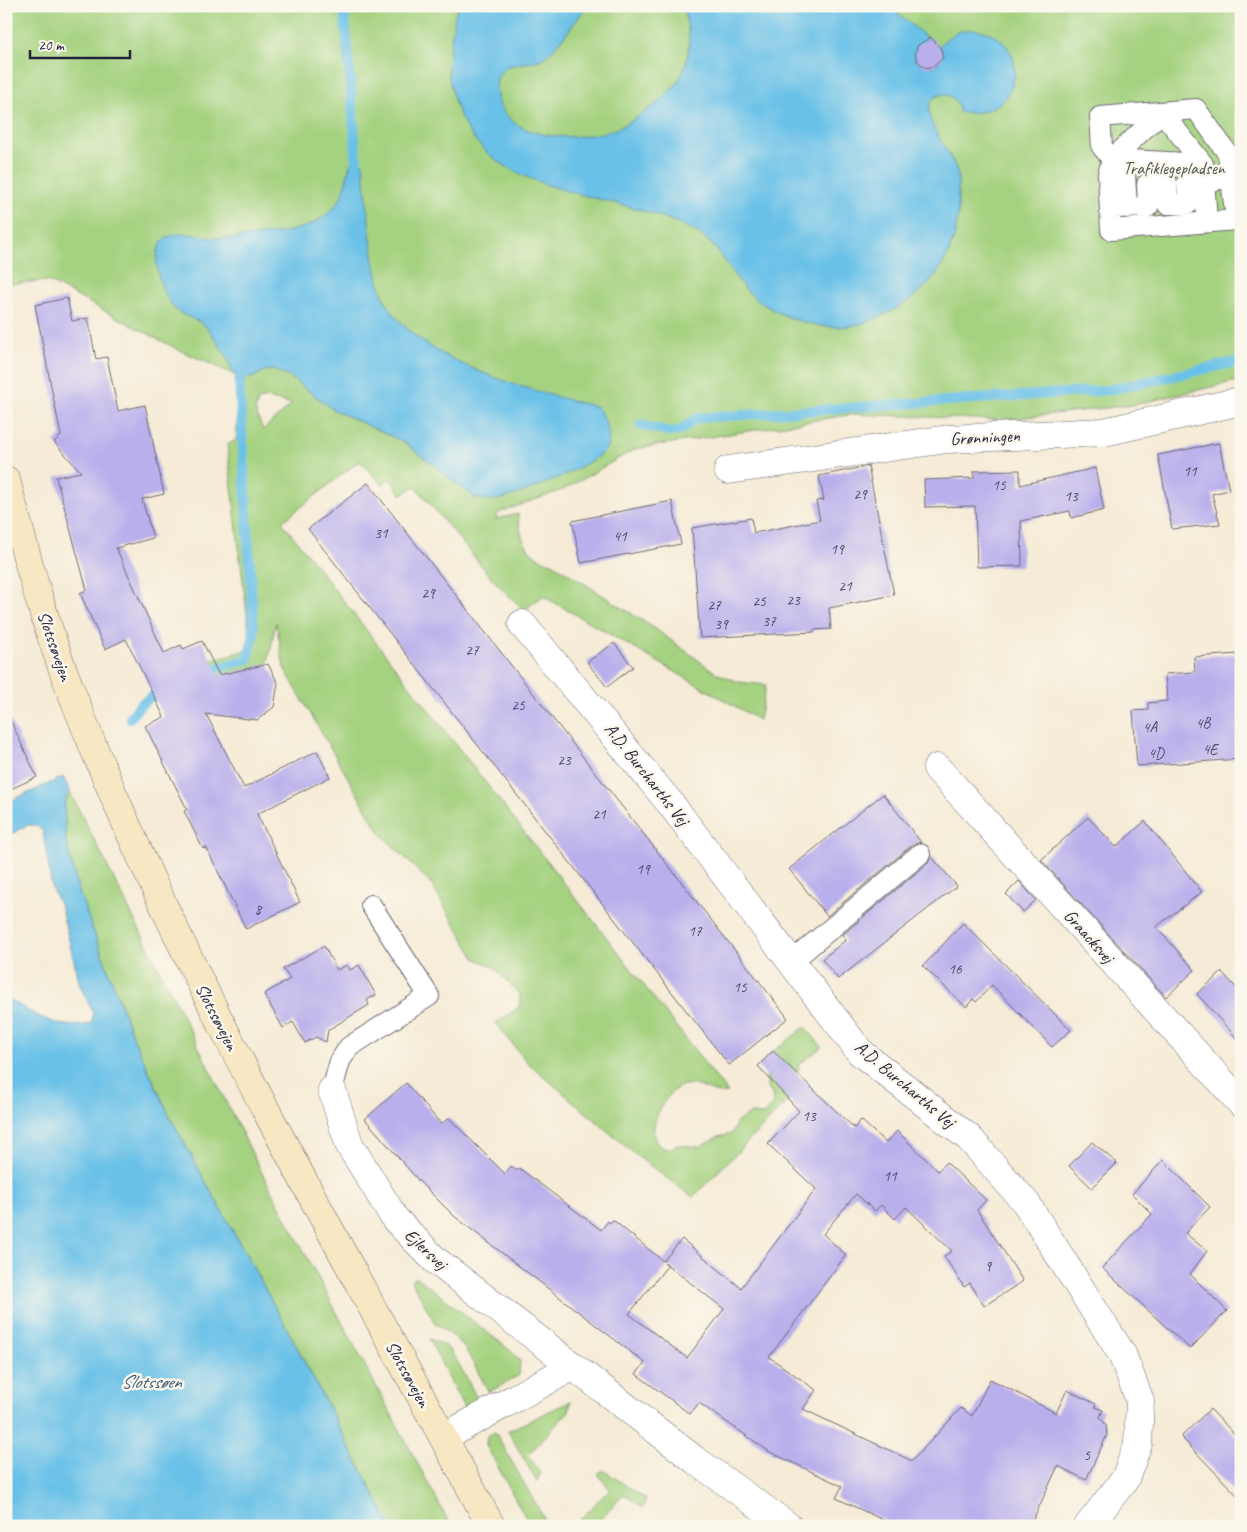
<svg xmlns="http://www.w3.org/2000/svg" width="1247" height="1532" viewBox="0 0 1247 1532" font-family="Caveat,sans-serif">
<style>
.green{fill:#a5d280;stroke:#647a5e;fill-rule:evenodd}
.water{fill:#6bc1e8;stroke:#467292}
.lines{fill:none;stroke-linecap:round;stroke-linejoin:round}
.stream{stroke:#6bc1e8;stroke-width:10}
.building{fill:#b9afec;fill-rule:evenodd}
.service-casing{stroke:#6c6871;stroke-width:22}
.minor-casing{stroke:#6c6871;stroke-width:29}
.secondary-casing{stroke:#6c6871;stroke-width:29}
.service{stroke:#fff;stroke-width:20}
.minor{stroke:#fff;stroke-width:28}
.secondary{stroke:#f7e8c3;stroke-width:28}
.labels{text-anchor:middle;stroke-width:5;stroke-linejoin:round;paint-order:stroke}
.number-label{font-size:15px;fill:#484567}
.park-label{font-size:18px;fill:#495750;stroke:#fbf7ec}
.street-label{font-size:18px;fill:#22223b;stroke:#fbf7ec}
.water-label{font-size:19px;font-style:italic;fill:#3c5a78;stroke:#fbf7ec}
</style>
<rect width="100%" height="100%" fill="#fbf7ec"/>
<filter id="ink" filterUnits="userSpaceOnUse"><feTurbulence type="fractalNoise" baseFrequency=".02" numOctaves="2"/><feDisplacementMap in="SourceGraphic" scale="10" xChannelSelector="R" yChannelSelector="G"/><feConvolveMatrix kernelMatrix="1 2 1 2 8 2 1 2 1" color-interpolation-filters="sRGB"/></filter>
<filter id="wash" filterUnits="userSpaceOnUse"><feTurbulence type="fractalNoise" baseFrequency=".0096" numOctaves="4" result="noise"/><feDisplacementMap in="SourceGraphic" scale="20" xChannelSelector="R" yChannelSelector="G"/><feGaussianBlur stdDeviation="1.12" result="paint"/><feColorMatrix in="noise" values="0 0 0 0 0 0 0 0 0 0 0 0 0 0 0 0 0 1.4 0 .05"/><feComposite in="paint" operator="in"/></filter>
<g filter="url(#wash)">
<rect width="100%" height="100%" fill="#f5ebd6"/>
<path class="green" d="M 6,6 L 1241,6 L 1241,380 L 1133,405 L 1000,420 L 854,414 L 635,449 L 565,489 L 498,513 L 496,519 L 518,514 C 520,538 526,556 552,563 L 654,628 L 716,673 L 739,682 L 766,685 L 759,720 L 543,596 L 524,610 L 495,582 L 415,486 L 401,495 L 390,478 L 383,485 L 359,461 L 282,522 L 728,1093 C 712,1096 701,1082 684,1085 C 663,1090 637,1144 668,1149 L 679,1145 L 699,1147 L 718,1137 L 731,1134 L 737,1122 L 750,1114 L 764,1115 L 773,1105 L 772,1094 L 767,1088 L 766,1057 L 805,1027 L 822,1047 L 798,1065 L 799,1070 L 780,1089 L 789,1100 L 693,1197 L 638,1157 L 526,1061 L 496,1023 L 519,1007 L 520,995 L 495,968 L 475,958 L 431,884 L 380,833 L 284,668 L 276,622 L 267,667 L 211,677 L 199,663 L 251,649 L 227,445 L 236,440 L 240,380 L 246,380 L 175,348 L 48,281 L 10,284 L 6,225 ZM 267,398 L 292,404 L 263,430 L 255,410 L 258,400 Z
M 69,790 L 262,1173 L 451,1526 L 391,1526 L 291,1336 L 171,1119 L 132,1035 L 79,892 L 66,841 L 64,806 Z
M 417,1277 L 511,1351 L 520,1361 L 519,1375 L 489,1392 L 466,1350 L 454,1337 L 435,1323 L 411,1280 Z
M 429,1339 L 446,1346 L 456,1359 L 479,1402 L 466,1412 Z
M 571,1401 L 569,1411 L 528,1455 L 540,1473 L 537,1482 L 508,1431 Z
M 495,1432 L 542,1515 L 548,1526 L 530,1526 L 486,1445 L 487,1436 Z
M 603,1470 L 646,1499 L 643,1508 L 624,1494 L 595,1526 L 574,1526 L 610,1489 L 598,1474 Z"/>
<path class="water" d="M 458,6 L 587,6 C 577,19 555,51 543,58 C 527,67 508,59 499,75 C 495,81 496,94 498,101 C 514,143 578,141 613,130 C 631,124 666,98 677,83 C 681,77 686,66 687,58 C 692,40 687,24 683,6 L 889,6 L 931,41 L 916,50 L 917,60 C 924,69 932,69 940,61 L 939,46 C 951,33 966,26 983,31 C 1035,45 1021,122 959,112 C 958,89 929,90 929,109 C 929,128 951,153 957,171 C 959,179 958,189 958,198 C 961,261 922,303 864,323 C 826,335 775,318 747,291 C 729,272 719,244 695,231 C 607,183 468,206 449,77 C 446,60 453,33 455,15 Z
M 363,163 C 368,199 370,267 384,298 C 415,363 533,391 597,407 C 604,417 612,434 607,447 C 600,463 520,495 501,499 C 492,501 484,500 475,498 L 404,442 L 334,410 L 290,377 L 274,370 L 266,370 L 254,377 L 239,380 C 231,372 230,363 225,354 C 220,346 214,336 208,329 C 198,317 180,318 171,304 C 157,285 144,236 180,234 C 193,233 206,238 218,238 C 229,239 241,237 252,236 C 285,233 323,230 341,197 C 346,188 347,175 350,164 Z
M 63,777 L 69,790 L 64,806 L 66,841 L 79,892 L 132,1035 L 171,1119 L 291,1336 L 391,1526 L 6,1526 L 6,997 C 31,1013 61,1033 92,1023 L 93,1013 L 80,985 L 61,908 L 52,889 L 43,832 L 37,825 L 27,825 L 6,837 L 6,803 Z"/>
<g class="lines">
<path class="stream" d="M 344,6 L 357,164
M 640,425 L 670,432 L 679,431 L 697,418 L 1109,390 L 1241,361
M 203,672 L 248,659 L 254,635 L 239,380
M 130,718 L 140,705 L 164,688"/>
</g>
<g id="blocks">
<path class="building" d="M 931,37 L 941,49 L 943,58 L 934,66 L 926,68 L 917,61 L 915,52 L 918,45 Z
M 67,298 L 72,321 L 88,318 L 96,359 L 107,357 L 118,411 L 145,405 L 164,494 L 142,499 L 153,538 L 116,548 L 164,653 L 181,645 L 183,649 L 202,641 L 219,675 L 268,664 L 278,683 L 274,707 L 257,720 L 206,714 L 244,788 L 317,751 L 330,777 L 257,814 L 300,902 L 246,929 L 206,847 L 203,849 L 184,811 L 187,809 L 145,726 L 164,717 L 126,639 L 105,649 L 80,593 L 87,590 L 56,477 L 81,472 L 54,442 L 61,436 L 35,305 Z
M 1219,443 L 1229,490 L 1212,494 L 1220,524 L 1172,529 L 1158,455 Z
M 868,466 L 894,595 L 829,608 L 831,629 L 814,630 L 814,632 L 700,638 L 692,528 L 751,518 L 754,533 L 820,520 L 816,501 L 824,500 L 819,476 Z
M 1095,468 L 1104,510 L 1071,518 L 1070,511 L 1021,521 L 1022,566 L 977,567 L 975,506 L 925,507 L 924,480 L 974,478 L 974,471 L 1020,470 L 1020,485 Z
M 368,483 L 788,1018 L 729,1065 L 308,529 Z
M 672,501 L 681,544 L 581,563 L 572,521 Z
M 614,643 L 633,667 L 607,687 L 587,662 Z
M 1239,654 L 1241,759 L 1137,766 L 1133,711 L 1148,710 L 1148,703 L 1167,701 L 1165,674 L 1195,672 L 1194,657 Z
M 6,711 L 37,777 L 6,791 Z
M 883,794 L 921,842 L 912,845 L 827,916 L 789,869 Z
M 1088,817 L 1116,847 L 1145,821 L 1202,892 L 1156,927 L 1195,970 L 1166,997 L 1041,860 Z
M 931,856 L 957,886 L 838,979 L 822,959 L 846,940 L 842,935 L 928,863 Z
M 1019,881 L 1036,900 L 1023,912 L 1006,894 Z
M 963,923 L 1071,1030 L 1052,1047 L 992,985 L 976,1002 L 973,999 L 966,1007 L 923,966 Z
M 324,946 L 337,970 L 347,965 L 350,970 L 359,965 L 376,995 L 367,1000 L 369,1005 L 328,1030 L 326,1042 L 316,1037 L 305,1043 L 293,1022 L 283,1028 L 264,994 L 290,979 L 283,969 Z
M 1222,972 L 1241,993 L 1241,1043 L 1197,994 Z
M 773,1051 L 854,1128 L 861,1120 L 886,1143 L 897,1131 L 938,1171 L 946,1162 L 986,1200 L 977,1210 L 1023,1281 L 984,1306 L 970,1283 L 964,1287 L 944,1256 L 952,1251 L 906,1207 L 895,1219 L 881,1205 L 875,1211 L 856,1194 L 823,1234 L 846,1255 L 769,1357 L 816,1390 L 803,1409 L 912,1461 L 961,1408 L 972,1416 L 990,1379 L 1056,1413 L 1067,1390 L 1096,1404 L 1095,1407 L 1103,1410 L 1100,1417 L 1106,1425 L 1107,1435 L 1086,1480 L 1058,1466 L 1030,1526 L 896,1526 L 836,1498 L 842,1486 L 770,1452 L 699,1403 L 690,1414 L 636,1374 L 645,1363 L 454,1216 L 418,1180 L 365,1119 L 406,1083 L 441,1124 L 449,1118 L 505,1174 L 511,1166 L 517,1171 L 519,1168 L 601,1230 L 608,1221 L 610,1223 L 613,1220 L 663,1261 L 682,1239 L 741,1288 L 816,1189 L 768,1144 L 799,1111 L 758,1066 ZM 664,1262 L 724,1309 L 687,1358 L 629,1314 L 668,1265 Z
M 1092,1142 L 1117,1163 L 1092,1188 L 1069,1166 Z
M 1163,1160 L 1210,1207 L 1185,1233 L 1207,1251 L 1190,1274 L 1227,1311 L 1190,1349 L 1102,1268 L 1152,1214 L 1132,1194 Z
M 1210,1409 L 1241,1441 L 1241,1499 L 1181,1437 Z"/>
</g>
</g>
<g filter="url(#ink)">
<use href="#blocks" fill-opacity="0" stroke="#6c6871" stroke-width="1"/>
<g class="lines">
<g class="service-casing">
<path id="service" d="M 1112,159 L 1203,164
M 1114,208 L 1148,207 L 1147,184 L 1167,183 L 1167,204 L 1188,204 L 1187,182 L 1217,180
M 1127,208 L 1125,174 L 1102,147 L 1100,117 L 1196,109 L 1228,154 L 1236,220 L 1111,230 L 1108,174 L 1112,159 L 1162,112 L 1203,164 L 1207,222
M 791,962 L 920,854
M 332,1090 L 340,1061 L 349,1047 L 429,996 L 371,905"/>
</g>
<g class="minor-casing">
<path id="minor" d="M 728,470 L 948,439 L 1104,432 L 1241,401
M 522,624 L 670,803 L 860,1052 L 969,1138 L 1026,1203 L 1122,1354 L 1140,1401 L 1138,1444 L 1125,1479 L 1088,1526
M 937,768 L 1241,1103
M 332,1090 L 349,1144 L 395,1219 L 435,1260 L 695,1460 L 788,1526
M 444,1437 L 572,1367"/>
</g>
<g class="secondary-casing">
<path id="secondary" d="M 6,480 C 25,551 44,623 71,691 C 184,983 344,1251 491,1526"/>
</g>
<use href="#service" class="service"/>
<use href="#minor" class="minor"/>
<use href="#secondary" class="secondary"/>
</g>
</g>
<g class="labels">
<g class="number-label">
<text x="1190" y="476">11</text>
<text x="999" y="490">15</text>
<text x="860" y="499">29</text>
<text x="1071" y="501">13</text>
<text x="381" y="538">31</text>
<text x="620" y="541">41</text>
<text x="837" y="554">19</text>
<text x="845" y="591">21</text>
<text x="428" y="598">29</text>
<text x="793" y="605">23</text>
<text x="759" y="606">25</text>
<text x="714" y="610">27</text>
<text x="769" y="626">37</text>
<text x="721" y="629">39</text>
<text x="472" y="655">27</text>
<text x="518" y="710">25</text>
<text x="1203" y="728">4B</text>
<text x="1150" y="732">4A</text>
<text x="1210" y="754">4E</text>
<text x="1156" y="758">4D</text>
<text x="564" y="765">23</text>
<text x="599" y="819">21</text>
<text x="643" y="874">19</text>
<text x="258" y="914">8</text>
<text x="695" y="936">17</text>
<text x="955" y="974">16</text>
<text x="740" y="992">15</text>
<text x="809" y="1121">13</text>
<text x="890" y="1181">11</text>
<text x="988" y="1271">9</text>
<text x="1087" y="1460">5</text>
</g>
<g class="park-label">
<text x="1174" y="174">Trafiklegepladsen</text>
</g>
<g class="street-label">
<text transform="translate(985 437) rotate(-3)" y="6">Grønningen</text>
<text transform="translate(55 646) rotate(71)" y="6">Slotssøvejen</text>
<text transform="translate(647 774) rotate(52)" y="6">A.D. Burcharths Vej</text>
<text transform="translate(1089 936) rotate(48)" y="6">Graacksvej</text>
<text transform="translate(217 1017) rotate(63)" y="6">Slotssøvejen</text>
<text transform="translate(905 1084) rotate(40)" y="6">A.D. Burcharths Vej</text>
<text transform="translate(426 1249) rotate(43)" y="6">Ejlersvej</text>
<text transform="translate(408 1374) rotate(61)" y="6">Slotssøvejen</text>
</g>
<g class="water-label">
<text x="151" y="1388">Slotssøen</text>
</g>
</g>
<rect width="1247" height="1532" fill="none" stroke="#fbf7ec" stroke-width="25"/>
<path d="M30 50v8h100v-8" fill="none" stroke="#22223b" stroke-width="2.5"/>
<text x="38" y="50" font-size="15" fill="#22223b" stroke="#fbf7ec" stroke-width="4" paint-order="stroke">20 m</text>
</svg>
